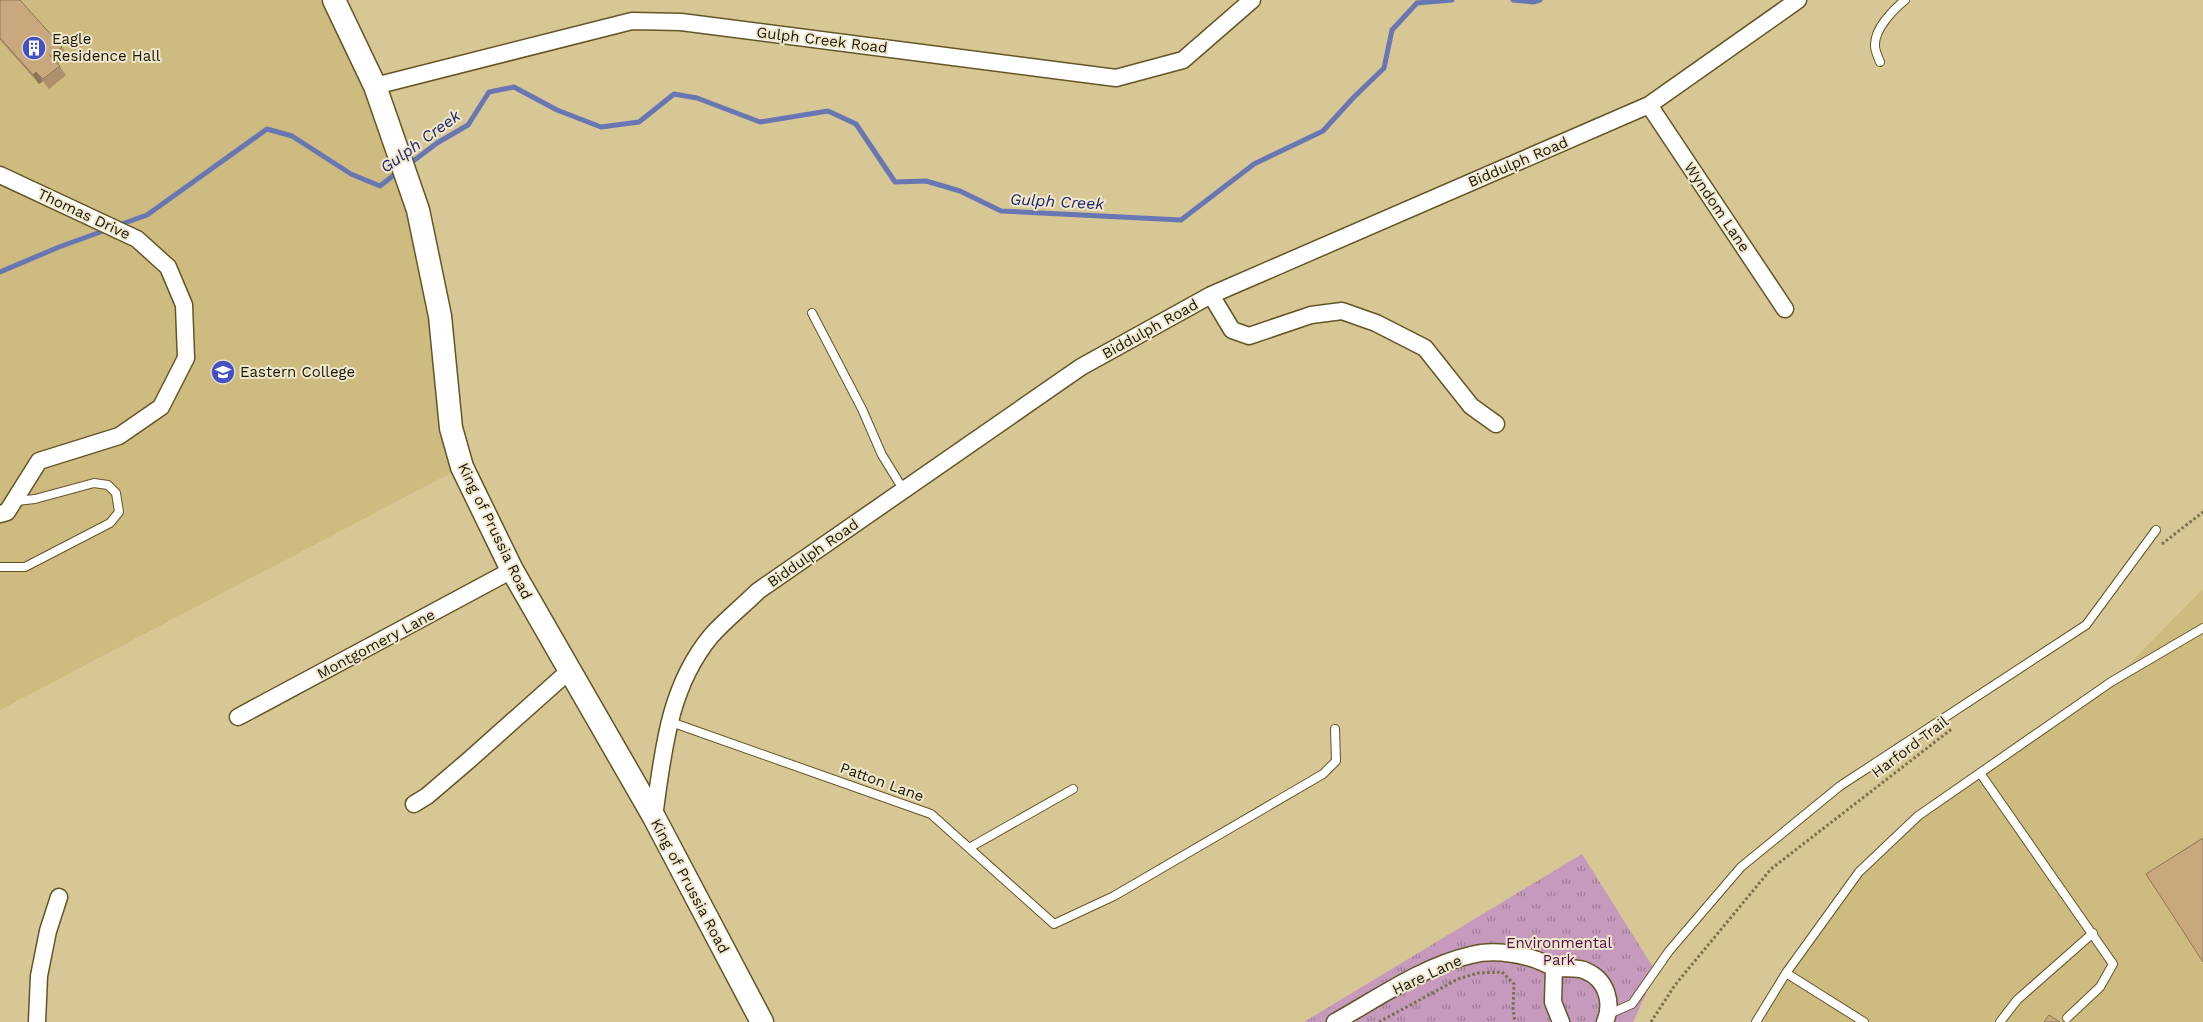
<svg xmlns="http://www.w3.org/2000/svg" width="2203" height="1022" viewBox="0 0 2203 1022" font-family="'Work Sans',sans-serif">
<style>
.built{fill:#cdbb80}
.park{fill:url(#park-tufts)}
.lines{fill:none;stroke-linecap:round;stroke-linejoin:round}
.stream{stroke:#6876b3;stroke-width:5}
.lane-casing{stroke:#645525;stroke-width:10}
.street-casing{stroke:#645525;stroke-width:19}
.secondary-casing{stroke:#645525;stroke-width:25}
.path{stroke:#7a6f4c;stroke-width:3;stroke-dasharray:2.5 2.5;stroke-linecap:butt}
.lane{stroke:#fff;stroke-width:8}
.street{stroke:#fff;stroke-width:16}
.secondary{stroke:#fff;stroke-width:22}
.wall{fill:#ae906c}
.shaded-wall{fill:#8d7658}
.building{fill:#caa87e;stroke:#8d7658}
.labels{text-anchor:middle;stroke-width:4;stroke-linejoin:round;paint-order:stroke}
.poi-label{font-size:15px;fill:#1b1603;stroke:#f0e8ce;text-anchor:start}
.street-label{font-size:15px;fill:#1b1603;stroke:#f0e8ce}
.park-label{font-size:15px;fill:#510a4a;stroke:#f0e8ce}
.water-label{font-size:16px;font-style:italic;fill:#1d226c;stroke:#f0e8ce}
</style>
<defs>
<pattern id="park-tufts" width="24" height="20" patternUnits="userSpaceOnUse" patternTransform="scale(1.25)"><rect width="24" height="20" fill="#c59abd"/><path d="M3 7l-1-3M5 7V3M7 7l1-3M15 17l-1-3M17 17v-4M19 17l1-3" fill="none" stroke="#9f7d97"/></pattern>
</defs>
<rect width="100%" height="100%" fill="#d7c794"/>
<path class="built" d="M 0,0 L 334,0 L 408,178 L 462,467 L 0,710 Z
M 2203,589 L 2203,1022 L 1756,1022 L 1859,872 L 1918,816 L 2111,682 Z"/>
<path class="park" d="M 1582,854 L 1656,972 L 1633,1022 L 1304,1022 Z"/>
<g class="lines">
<path class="stream" d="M 1513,0 L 1533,2 L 1540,0
M 408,165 L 437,143 L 468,125 L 489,92 L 514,87 L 557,110 L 601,127 L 639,122 L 674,94 L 697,98 L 760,122 L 828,111 L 856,124 L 895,182 L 926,181 L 960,191 L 1001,211 L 1181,220 L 1254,164 L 1323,131 L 1354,97 L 1384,68 L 1392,30 L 1417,3 L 1452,0
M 119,225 L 147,215 L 267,129 L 292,136 L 351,174 L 380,186 L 399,171
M 0,272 L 59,247 L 106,230"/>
<g class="lane-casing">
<path id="lane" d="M 1880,62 C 1878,57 1875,51 1875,46 C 1874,29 1893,10 1905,0
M 812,313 L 862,409 L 882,455 L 903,489
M 0,567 L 25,567 L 110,523 L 119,512 L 116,493 L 108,485 L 94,483 L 35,499 L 16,501
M 668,721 L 931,814 L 1054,924 L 1114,896 L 1323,774 L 1336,761 L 1335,729
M 1980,773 L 2113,964 L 2100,987 L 2067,1018
M 969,848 L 1073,789
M 1786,973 L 1864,1022
M 1609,1014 L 1632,1004 L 1669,951 L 1741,867 L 1840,786 L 2086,625 L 2156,530
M 1756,1022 L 1786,973 L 1859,872 L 1918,816 L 2111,682 L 2203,628
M 2000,1022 L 2017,1000 L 2093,933"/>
</g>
<g class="street-casing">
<path id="street" d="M 375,86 L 632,21 L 681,22 L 1116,78 L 1183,60 L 1252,0
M 1649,105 L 1785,309
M 0,175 L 137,239 L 168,267 L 184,305 L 186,358 L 161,407 L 119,436 L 39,461 L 7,512 L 0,514
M 1211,295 L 1232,330 L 1249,336 L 1311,315 L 1342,311 L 1376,323 L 1425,348 L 1471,406 L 1496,424
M 238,717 L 512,570
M 414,804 L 427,796 L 468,761 L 569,671
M 654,817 C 663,753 668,688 711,636 C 725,620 743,606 758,591 L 1081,367 L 1211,295 L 1649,105 L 1798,0
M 1554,967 L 1553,1002 L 1561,1022
M 37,1022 L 39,976 L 48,931 L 59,897
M 1335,1022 C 1378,998 1423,966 1471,955 C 1490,950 1513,953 1531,958 C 1539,960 1545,964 1553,967 C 1563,970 1577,966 1586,971 C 1607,980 1613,1003 1605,1022"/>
</g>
<g class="secondary-casing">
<path id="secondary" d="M 334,0 L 375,86 L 418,210 L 440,316 L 451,428 L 462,467 L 512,570 L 654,817 L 762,1022"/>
</g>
<path class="path" d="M 2162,544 L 2203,512
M 1379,1022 L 1458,979 L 1478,973 L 1502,972 L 1514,984 L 1513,1010 L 1515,1022
M 1651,1022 L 1675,985 L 1771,869 L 1953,728"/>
<use href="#lane" class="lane"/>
<use href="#street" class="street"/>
<use href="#secondary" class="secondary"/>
</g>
<path class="wall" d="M 0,0 L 62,47 L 68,56 L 58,64 L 66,75 L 49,89 L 43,81 L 39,84 L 0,40 Z"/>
<path class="shaded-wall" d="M 36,72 L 43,81 L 39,84 L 33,75 Z"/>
<path class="building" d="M 0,0 L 20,0 L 62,47 L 50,56 L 60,66 L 43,79 L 36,72 L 33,75 L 0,38 Z
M 2203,838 L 2203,962 L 2146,874 Z
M 2049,1015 L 2060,1022 L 2044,1022 Z"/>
<defs>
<g id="building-disc" transform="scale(1.25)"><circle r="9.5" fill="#4451c6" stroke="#f0e8ce"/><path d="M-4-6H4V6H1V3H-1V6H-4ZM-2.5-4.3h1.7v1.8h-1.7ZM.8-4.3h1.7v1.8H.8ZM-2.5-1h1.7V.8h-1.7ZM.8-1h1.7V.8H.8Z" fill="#fff"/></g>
<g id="school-disc" transform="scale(1.25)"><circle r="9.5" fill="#4451c6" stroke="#f0e8ce"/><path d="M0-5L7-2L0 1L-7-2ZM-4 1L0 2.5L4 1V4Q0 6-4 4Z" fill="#fff"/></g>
</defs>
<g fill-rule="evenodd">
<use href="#building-disc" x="34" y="48"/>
<use href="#school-disc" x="223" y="372"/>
</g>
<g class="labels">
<g class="poi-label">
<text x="52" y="44">Eagle<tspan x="52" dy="17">Residence Hall</tspan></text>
<text x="240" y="377">Eastern College</text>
</g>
<g class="street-label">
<text transform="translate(822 40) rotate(7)" y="5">Gulph Creek Road</text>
<text transform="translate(1518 162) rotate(-23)" y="5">Biddulph Road</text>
<text transform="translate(1717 207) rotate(56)" y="5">Wyndom Lane</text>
<text transform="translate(84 214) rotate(25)" y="5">Thomas Drive</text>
<text transform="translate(1150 329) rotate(-29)" y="5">Biddulph Road</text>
<text transform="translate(495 531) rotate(64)" y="5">King of Prussia Road</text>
<text transform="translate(813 553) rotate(-35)" y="5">Biddulph Road</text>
<text transform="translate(376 644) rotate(-28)" y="5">Montgomery Lane</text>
<text transform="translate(1910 747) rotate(-37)" y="5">Harford Trail</text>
<text transform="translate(882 782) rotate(20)" y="5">Patton Lane</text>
<text transform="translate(690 886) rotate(62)" y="5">King of Prussia Road</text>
<text transform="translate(1427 975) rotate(-25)" y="5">Hare Lane</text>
</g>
<g class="park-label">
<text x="1559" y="948">Environmental<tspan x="1559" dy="17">Park</tspan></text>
</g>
<g class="water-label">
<text transform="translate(420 141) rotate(-36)" y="6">Gulph Creek</text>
<text transform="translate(1057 201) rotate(3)" y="6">Gulph Creek</text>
</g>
</g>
</svg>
